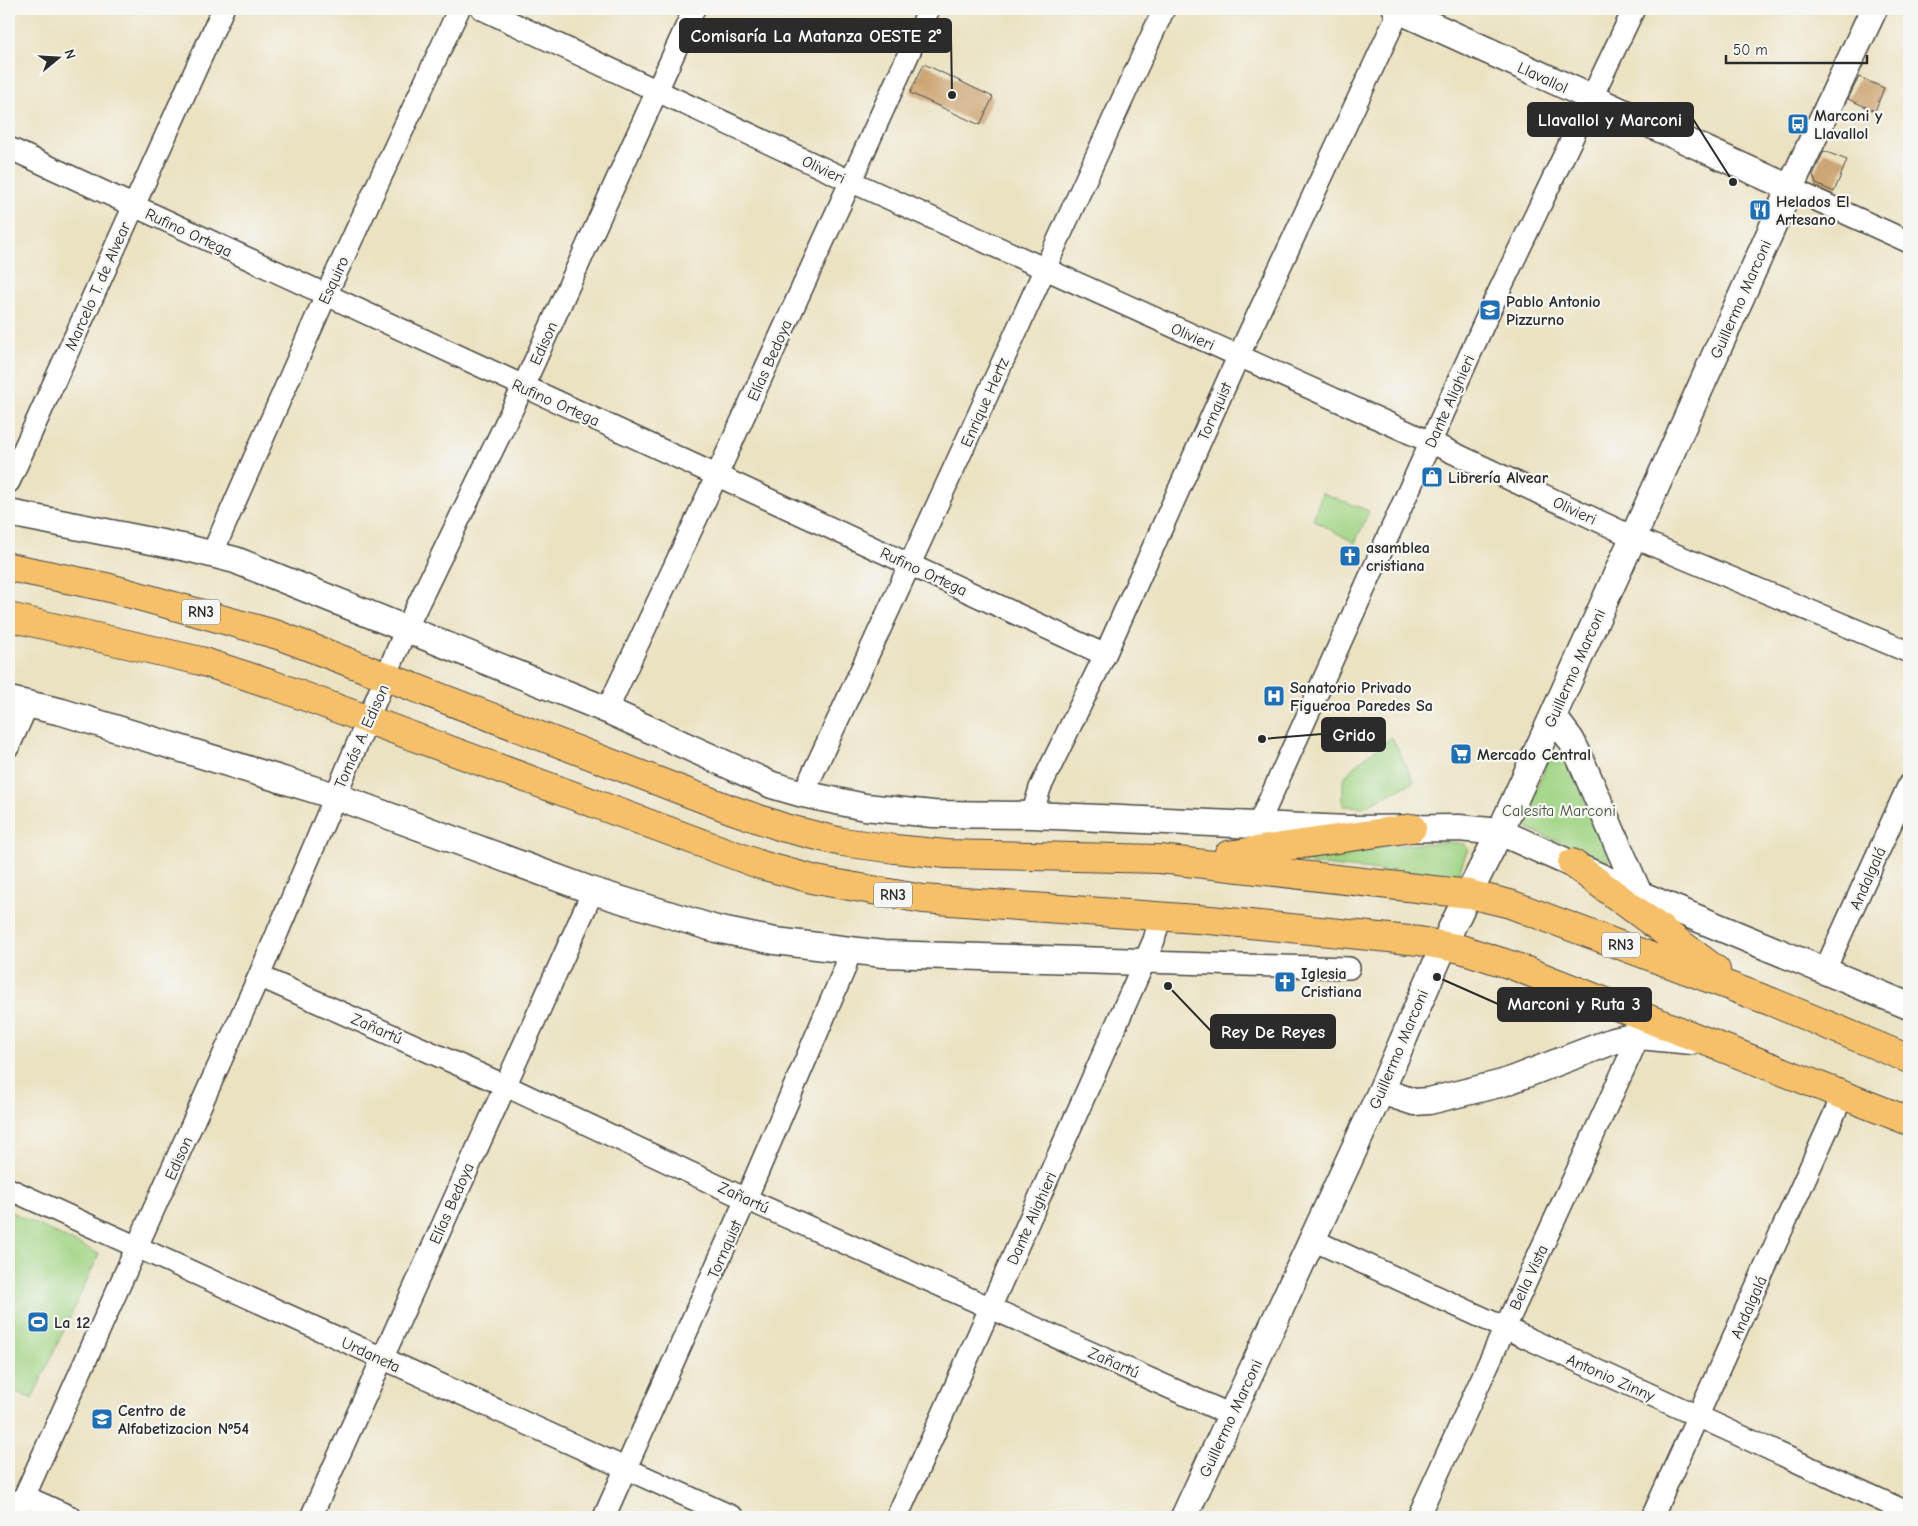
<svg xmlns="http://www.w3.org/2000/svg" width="1918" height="1526" viewBox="0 0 1918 1526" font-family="'Comic Neue',sans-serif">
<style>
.green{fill:#a0d484;stroke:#668058}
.building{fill:#cda675}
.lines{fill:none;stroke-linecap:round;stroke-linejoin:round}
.minor-casing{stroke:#484642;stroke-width:24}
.tertiary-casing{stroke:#484642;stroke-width:29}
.trunk-casing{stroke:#484642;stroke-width:30}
.minor{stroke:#fff;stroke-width:21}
.tertiary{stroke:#fff;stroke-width:26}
.trunk{stroke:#f6c06b;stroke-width:28}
.labels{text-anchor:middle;stroke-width:4.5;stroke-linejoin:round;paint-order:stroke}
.shield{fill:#f6f6f2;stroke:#686867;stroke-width:1}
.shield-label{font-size:15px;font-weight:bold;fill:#2b2b2b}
.street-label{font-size:16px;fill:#2b2b2b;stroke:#f6f6f2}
.poi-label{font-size:16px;font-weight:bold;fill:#2b2b2b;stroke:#f6f6f2;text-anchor:start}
.park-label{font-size:16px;fill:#485541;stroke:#f6f6f2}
.leader{fill:none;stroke:#2b2b2b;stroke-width:2}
.callout-dot{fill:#2b2b2b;stroke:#f6f6f2;stroke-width:2}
.callout{fill:#2b2b2b;stroke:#2b2b2b;stroke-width:2}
.callout-label{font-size:18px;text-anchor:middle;font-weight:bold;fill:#fff}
</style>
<rect width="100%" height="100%" fill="#f6f6f2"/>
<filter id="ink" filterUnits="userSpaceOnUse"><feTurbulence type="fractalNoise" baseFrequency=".02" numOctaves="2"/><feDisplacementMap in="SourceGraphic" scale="10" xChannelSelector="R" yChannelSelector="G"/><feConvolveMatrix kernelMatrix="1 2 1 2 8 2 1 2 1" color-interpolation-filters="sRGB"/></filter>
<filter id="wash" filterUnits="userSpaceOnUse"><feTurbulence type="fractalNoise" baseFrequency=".0096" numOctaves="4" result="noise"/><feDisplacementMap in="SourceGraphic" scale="20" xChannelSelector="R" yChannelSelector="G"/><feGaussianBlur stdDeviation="1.12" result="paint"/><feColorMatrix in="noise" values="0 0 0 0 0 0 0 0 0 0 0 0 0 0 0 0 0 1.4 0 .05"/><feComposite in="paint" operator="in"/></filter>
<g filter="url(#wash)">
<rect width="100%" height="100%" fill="#ebe2c1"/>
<path class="green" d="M 1322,493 L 1369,511 L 1355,543 L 1313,520 Z
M 1392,737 L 1414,782 L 1363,807 L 1343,806 L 1343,779 L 1356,764 Z
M 1554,755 L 1570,763 L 1610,862 L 1530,830 L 1526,825 L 1525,817 L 1550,756 Z
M 1451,842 L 1464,844 L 1468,849 L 1456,879 L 1274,860 L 1369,847 Z
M 9,1211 L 99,1254 L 32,1399 L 9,1389 Z"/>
<g id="blocks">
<path class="building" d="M 924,64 L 993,97 L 980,125 L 910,93 Z
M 1859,77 L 1884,88 L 1875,111 L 1848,99 Z
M 1824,151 L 1847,160 L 1834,192 L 1816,184 L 1813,175 Z"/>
</g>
</g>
<g filter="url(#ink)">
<use href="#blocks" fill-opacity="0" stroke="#484642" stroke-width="1"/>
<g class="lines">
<g class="minor-casing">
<path id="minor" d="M 482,9 L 850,181 L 1430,442 L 1633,537 L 1909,652
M 9,148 L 1105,655
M 1790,188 L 1909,242
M 9,482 L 223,9
M 212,554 L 326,295 L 459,9
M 607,710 L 717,475 L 929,9
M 9,746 L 28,704
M 803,794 C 926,534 1043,270 1164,9
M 1032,815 L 1040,788 L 1105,655 L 1238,357 L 1400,9
M 1258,825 L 1490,310 L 1634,9
M 1144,962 L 1349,968
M 1824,972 L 1909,784
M 259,976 L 504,1085 L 746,1199 L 1231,1415
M 9,1189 L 733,1517
M 1313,1240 L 1909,1513
M 24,1496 L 71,1517
M 15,1517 L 259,976 L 406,629 L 523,387 L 694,9
M 311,1517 L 593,891
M 604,1517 L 746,1199 L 845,968 L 850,950
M 897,1517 L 1154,940 L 1160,917
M 1418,1517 L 1639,1036
M 1652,1517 L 1837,1108 L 1840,1094"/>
</g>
<g class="tertiary-casing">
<path id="tertiary" d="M 1396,9 L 1790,188
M 9,513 L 187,548 L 235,560 L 607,710 L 772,785 L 803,794 L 865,807 L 933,814 L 1032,815 L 1347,829 L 1459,828 L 1500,832 L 1639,894 L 1909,1006
M 9,700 L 62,712 L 335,796 L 593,891 L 716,929 L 775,941 L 883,954 L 1144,962
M 1553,716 L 1571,740 L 1579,756 L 1639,894
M 1381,1091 L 1414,1102 L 1429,1101 L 1503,1083 L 1613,1041 L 1639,1036 L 1692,1041
M 1184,1517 L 1381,1091 L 1452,927 L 1500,832 L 1553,716 L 1790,188 L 1874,9"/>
</g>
<g class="trunk-casing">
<path id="trunk" d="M 9,567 L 106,587 L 278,635 L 730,809 L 785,828 L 842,842 L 895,849 L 946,854 L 1160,859 L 1469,894 L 1510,904 L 1772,1002 L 1909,1059
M 9,617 L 201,661 L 271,684 L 761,865 L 816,880 L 923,899 L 1210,920 L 1419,941 L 1461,949 L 1514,966 L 1909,1121
M 1228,855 L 1412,828
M 1572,863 L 1716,970"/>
</g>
<use href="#minor" class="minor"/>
<use href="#tertiary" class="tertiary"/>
<use href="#trunk" class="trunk"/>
</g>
</g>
<defs>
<g id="bus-square" transform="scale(1.125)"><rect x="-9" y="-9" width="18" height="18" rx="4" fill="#1f6fb2" stroke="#f6f6f2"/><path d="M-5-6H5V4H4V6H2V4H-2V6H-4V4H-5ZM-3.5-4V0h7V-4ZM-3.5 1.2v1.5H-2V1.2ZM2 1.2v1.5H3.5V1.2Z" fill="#fff"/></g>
<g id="restaurant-square" transform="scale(1.125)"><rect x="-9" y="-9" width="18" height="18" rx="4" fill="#1f6fb2" stroke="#f6f6f2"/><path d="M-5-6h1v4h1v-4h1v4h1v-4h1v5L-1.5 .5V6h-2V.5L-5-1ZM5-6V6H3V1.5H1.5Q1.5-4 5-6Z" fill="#fff"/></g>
<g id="school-square" transform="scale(1.125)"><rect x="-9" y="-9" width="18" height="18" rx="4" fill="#1f6fb2" stroke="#f6f6f2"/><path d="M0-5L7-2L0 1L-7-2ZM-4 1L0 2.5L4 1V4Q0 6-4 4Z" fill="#fff"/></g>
<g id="shop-square" transform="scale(1.125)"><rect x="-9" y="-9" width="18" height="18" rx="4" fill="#1f6fb2" stroke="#f6f6f2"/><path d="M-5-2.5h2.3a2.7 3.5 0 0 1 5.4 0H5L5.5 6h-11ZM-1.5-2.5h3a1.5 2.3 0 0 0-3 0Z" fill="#fff"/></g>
<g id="church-square" transform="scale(1.125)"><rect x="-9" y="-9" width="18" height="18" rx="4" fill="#1f6fb2" stroke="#f6f6f2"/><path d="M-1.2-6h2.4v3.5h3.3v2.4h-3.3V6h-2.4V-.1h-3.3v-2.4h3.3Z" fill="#fff"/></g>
<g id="hospital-square" transform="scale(1.125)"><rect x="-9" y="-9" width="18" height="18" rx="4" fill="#1f6fb2" stroke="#f6f6f2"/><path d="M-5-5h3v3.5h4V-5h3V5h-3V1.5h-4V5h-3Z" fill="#fff"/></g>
<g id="supermarket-square" transform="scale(1.125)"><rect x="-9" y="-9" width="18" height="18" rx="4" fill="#1f6fb2" stroke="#f6f6f2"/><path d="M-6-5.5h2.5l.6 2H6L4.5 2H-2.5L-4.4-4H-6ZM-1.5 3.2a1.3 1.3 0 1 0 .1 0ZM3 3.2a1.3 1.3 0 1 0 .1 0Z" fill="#fff"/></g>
<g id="stadium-square" transform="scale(1.125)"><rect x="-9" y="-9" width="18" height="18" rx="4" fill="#1f6fb2" stroke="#f6f6f2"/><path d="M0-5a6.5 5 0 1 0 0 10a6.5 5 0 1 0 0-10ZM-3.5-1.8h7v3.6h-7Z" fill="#fff"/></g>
</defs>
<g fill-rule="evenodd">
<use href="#bus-square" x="1798" y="124"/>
<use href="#restaurant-square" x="1760" y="210"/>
<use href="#school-square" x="1490" y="310"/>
<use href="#shop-square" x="1432" y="477"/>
<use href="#church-square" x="1350" y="556"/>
<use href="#hospital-square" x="1274" y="696"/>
<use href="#supermarket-square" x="1461" y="754"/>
<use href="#church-square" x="1285" y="982"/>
<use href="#stadium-square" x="38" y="1322"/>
<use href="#school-square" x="102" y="1419"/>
</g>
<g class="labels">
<g class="shield">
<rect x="182" y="599.5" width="38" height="25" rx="4"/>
<rect x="874" y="882.5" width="38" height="25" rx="4"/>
<rect x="1602" y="932.5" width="38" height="25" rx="4"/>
</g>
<g class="shield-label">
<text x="201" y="617">RN3</text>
<text x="893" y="900">RN3</text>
<text x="1621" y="950">RN3</text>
</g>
<g class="street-label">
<text transform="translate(1543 77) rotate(25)" y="6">Llavallol</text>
<text transform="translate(824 169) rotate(25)" y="6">Olivieri</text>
<text transform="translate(189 232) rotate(25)" y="6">Rufino Ortega</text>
<text transform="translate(333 280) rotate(-65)" y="6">Esquiro</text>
<text transform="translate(97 286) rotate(-66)" y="6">Marcelo T. de Alvear</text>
<text transform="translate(1740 299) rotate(-66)" y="6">Guillermo Marconi</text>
<text transform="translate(1193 336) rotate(24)" y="6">Olivieri</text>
<text transform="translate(543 343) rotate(-66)" y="6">Edison</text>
<text transform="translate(769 360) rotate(-66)" y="6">Elías Bedoya</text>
<text transform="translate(1449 401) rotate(-66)" y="6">Dante Alighieri</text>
<text transform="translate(556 402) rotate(24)" y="6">Rufino Ortega</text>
<text transform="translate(984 402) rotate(-66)" y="6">Enrique Hertz</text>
<text transform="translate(1214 411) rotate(-66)" y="6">Tornquist</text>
<text transform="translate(1575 510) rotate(25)" y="6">Olivieri</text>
<text transform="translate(924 571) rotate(25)" y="6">Rufino Ortega</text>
<text transform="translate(1574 668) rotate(-66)" y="6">Guillermo Marconi</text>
<text transform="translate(361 736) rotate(-66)" y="6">Tomás A. Edison</text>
<text transform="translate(1867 878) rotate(-66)" y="6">Andalgalá</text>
<text transform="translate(377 1028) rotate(24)" y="6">Zañartú</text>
<text transform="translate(1398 1049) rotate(-67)" y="6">Guillermo Marconi</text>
<text transform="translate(178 1158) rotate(-66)" y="6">Edison</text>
<text transform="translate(744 1197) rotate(25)" y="6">Zañartú</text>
<text transform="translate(451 1203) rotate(-66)" y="6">Elías Bedoya</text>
<text transform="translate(1031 1218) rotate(-66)" y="6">Dante Alighieri</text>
<text transform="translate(724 1249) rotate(-66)" y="6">Tornquist</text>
<text transform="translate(1528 1277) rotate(-65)" y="6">Bella Vista</text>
<text transform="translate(1748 1307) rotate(-66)" y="6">Andalgalá</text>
<text transform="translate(371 1354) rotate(25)" y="6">Urdaneta</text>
<text transform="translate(1114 1362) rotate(24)" y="6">Zañartú</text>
<text transform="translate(1611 1377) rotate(24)" y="6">Antonio Zinny</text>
<text transform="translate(1230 1418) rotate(-65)" y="6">Guillermo Marconi</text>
</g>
<g class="poi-label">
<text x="1814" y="121">Marconi y<tspan x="1814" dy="18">Llavallol</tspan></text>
<text x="1776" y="207">Helados El<tspan x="1776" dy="18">Artesano</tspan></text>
<text x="1506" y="307">Pablo Antonio<tspan x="1506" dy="18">Pizzurno</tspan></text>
<text x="1448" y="483">Librería Alvear</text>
<text x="1366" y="553">asamblea<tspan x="1366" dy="18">cristiana</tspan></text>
<text x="1290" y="693">Sanatorio Privado<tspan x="1290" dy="18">Figueroa Paredes Sa</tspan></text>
<text x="1477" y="760">Mercado Central</text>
<text x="1301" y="979">Iglesia<tspan x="1301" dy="18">Cristiana</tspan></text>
<text x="54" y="1328">La 12</text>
<text x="118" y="1416">Centro de<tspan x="118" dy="18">Alfabetizacion Nº54</tspan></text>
</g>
<g class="park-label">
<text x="1559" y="816">Calesita Marconi</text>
</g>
</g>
<path class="leader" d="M952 95L951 36M1733 182L1693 119M1262 739L1322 734M1437 977L1498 1004M1168 986L1211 1031"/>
<g class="callout-dot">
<circle cx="952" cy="95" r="5"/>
<circle cx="1733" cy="182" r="5"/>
<circle cx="1262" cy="739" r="5"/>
<circle cx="1437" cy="977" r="5"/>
<circle cx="1168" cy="986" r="5"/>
</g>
<g class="callout">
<rect x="680" y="19" width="271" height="33" rx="5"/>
<rect x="1528" y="103" width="165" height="33" rx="5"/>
<rect x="1322" y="718" width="63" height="33" rx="5"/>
<rect x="1498" y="988" width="153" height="33" rx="5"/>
<rect x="1211" y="1015" width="124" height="33" rx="5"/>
</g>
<g class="callout-label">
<text x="816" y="42">Comisaría La Matanza OESTE 2°</text>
<text x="1610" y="126">Llavallol y Marconi</text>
<text x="1354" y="741">Grido</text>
<text x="1574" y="1010">Marconi y Ruta 3</text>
<text x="1273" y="1038">Rey De Reyes</text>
</g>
<rect width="1918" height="1526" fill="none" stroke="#f6f6f2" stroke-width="30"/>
<g transform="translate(58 58) rotate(72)" stroke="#f6f6f2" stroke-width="4" paint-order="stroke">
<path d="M0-4L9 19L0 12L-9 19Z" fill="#2b2b2b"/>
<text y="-8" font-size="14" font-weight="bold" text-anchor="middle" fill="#2b2b2b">N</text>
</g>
<path d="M1726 55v8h141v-8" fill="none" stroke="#2b2b2b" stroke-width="2.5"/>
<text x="1733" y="55" font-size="15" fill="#2b2b2b" stroke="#f6f6f2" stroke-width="4" paint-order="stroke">50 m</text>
</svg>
